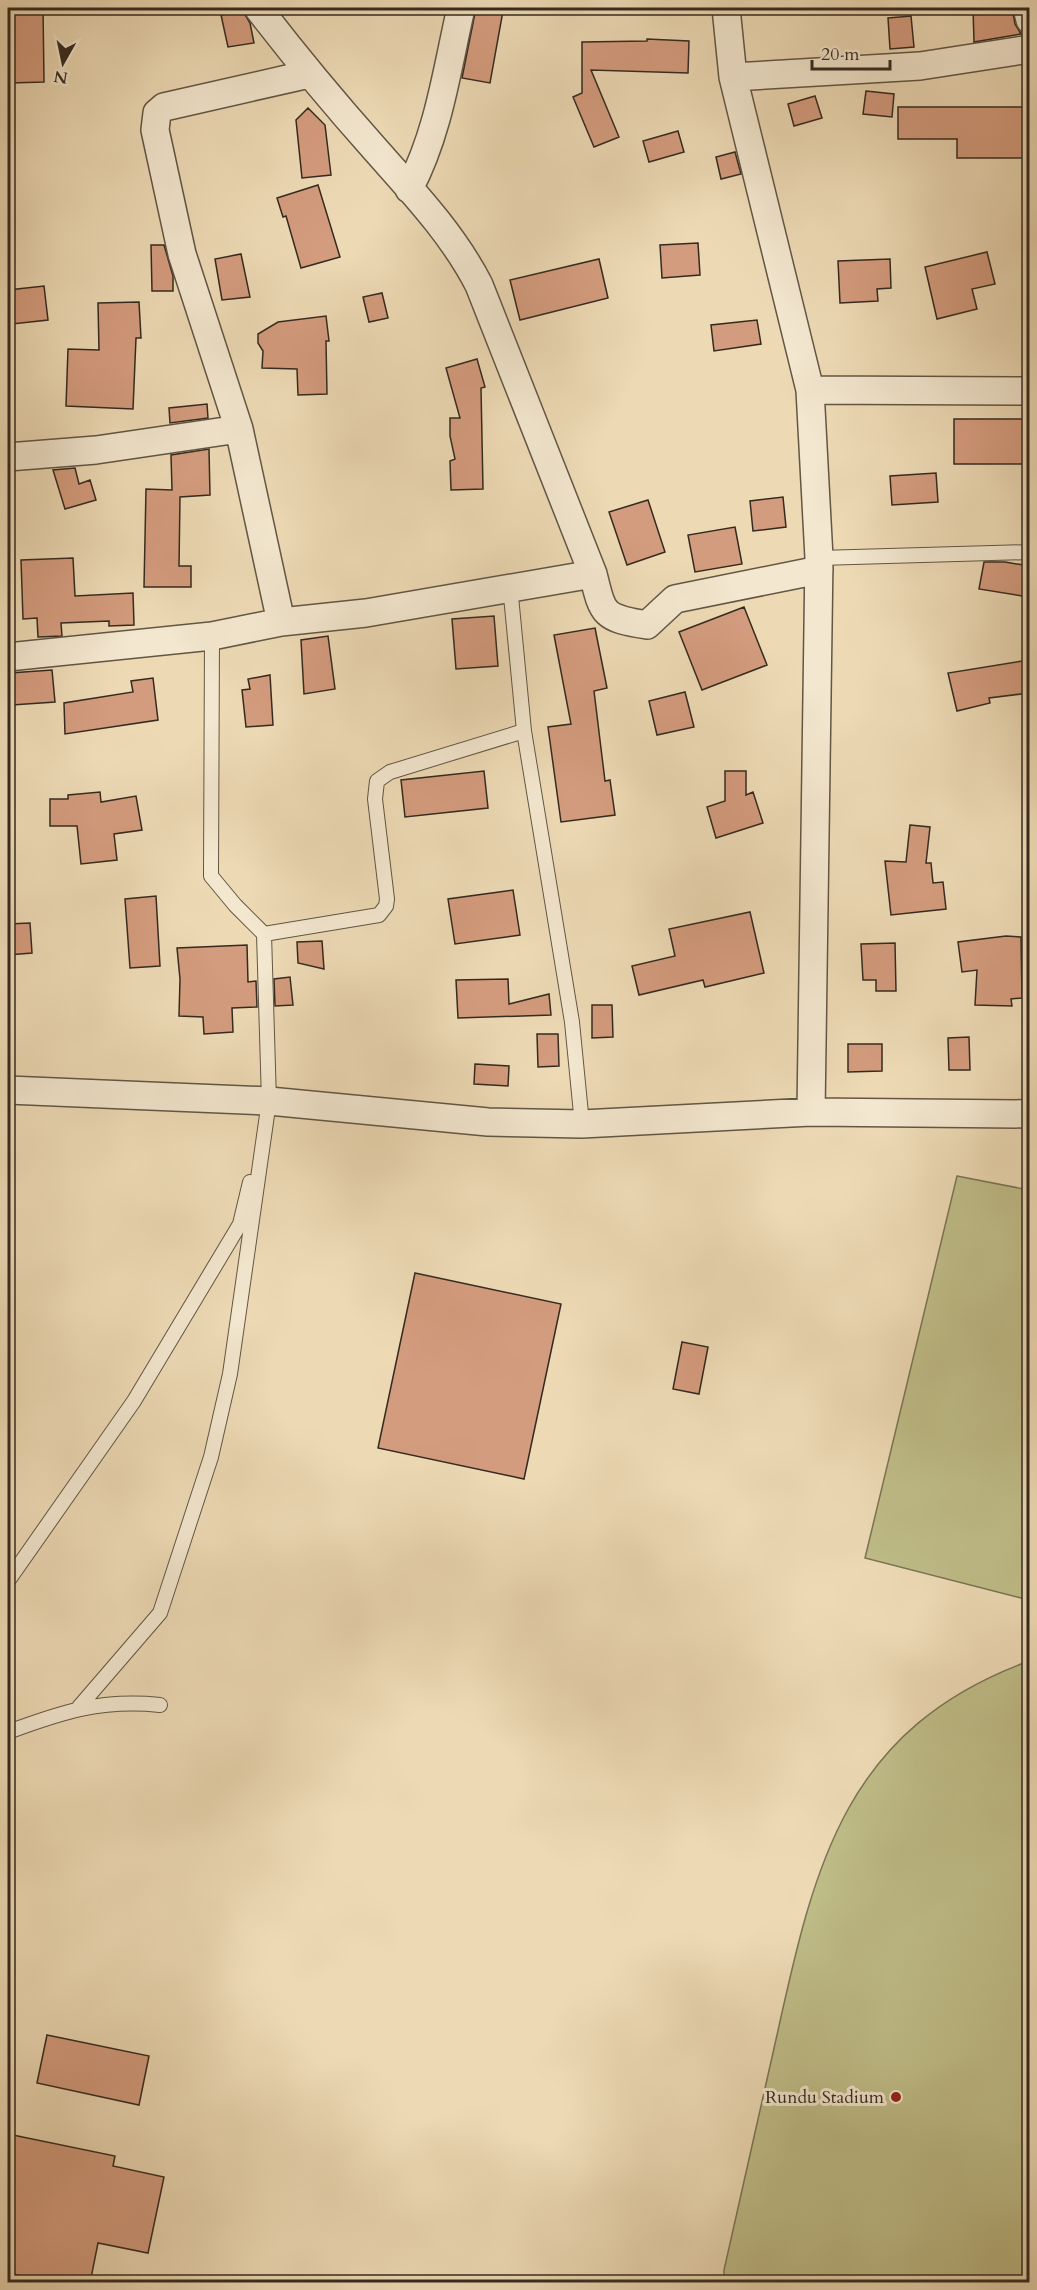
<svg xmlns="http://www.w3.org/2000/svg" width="1037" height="2290" viewBox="0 0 1037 2290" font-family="Cardo,serif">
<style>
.green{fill:#bfbd88;stroke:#7a7454;stroke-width:1.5}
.building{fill:#d49c7e;stroke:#342a1f;stroke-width:1.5}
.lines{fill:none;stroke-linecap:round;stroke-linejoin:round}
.lane-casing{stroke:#625644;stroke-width:16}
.street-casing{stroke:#625644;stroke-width:30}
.lane{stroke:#f3e7cf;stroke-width:14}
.street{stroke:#f3e7cf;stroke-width:27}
.poi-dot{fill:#8f2418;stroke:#f3e7cf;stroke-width:2}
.labels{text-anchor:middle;stroke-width:6;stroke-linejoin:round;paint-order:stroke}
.poi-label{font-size:18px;fill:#342a1f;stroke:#f3e7cf;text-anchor:end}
</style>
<rect width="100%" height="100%" fill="#eddab5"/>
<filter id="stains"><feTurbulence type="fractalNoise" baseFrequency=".00333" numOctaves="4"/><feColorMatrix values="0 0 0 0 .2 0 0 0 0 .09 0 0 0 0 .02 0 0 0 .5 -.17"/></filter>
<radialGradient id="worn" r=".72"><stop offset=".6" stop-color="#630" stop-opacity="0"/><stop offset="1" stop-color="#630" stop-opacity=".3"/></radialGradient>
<path class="green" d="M 957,1176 L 1029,1190 L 1029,1600 L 865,1558 Z
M 1029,1661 L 1029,2282 L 724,2282 L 724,2270 C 742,2192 759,2113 777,2035 C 815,1862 846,1728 1029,1661 Z"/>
<path class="building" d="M 8,8 L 43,8 L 44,82 L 10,83 L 10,68 L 8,68 Z
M 476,8 L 503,11 L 490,83 L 462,78 Z
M 973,8 L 1012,8 L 1015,24 L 1021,34 L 974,42 Z
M 243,11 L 250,23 L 254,43 L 228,47 L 221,15 Z
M 911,16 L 914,47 L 890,49 L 888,18 Z
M 647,39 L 689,41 L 688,73 L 591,70 L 619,137 L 594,147 L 573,97 L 582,93 L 582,42 L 647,41 Z
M 866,91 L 894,94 L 892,117 L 863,114 Z
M 815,96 L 822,118 L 794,126 L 788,104 Z
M 898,107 L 1029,107 L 1029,158 L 957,158 L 957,139 L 898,139 Z
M 308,108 L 325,125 L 331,175 L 302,178 L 296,120 Z
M 678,131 L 684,152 L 649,162 L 643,141 Z
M 735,152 L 741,174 L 721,179 L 716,157 Z
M 318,185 L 340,257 L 301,268 L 286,216 L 283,217 L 277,198 Z
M 698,243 L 700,275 L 662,278 L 660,245 Z
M 151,245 L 164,245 L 173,276 L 173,291 L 152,291 Z
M 987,252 L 995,284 L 972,289 L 977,309 L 937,319 L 925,267 Z
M 241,254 L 250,297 L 222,300 L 215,259 Z
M 599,259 L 608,298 L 520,320 L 510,280 Z
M 890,259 L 891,288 L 877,289 L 878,301 L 840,303 L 838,261 Z
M 44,286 L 48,320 L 12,324 L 11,314 L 8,314 L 8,290 Z
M 382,293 L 388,318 L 369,322 L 363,297 Z
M 139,302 L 141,338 L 136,338 L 133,409 L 66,406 L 68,349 L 99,350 L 98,303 Z
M 326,316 L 329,341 L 326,341 L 327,394 L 298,395 L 297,369 L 262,368 L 263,351 L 258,343 L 258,334 L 278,322 Z
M 757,320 L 761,344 L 714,351 L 711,325 Z
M 477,359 L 485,387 L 481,388 L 483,489 L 451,490 L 450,461 L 455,459 L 450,436 L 450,418 L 460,418 L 446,368 Z
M 207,404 L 208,418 L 170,423 L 169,408 Z
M 954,419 L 1028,419 L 1027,464 L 954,464 Z
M 209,449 L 210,495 L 180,497 L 179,566 L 191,566 L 191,587 L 144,587 L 146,489 L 172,490 L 171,455 Z
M 75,468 L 79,484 L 90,480 L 96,500 L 65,509 L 53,470 Z
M 936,473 L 938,502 L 892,505 L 890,476 Z
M 783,497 L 786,527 L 753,531 L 750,501 Z
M 648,500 L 665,552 L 627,565 L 609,512 Z
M 735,527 L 742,564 L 695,572 L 688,535 Z
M 73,558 L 75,596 L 133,593 L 134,625 L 109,626 L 109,621 L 61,623 L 62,636 L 38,637 L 37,618 L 23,619 L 21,560 Z
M 984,562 L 1005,562 L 1029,566 L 1029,597 L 979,589 Z
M 744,607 L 767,665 L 702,690 L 679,632 Z
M 494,616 L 498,666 L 456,669 L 452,619 Z
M 595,628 L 607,688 L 594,691 L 605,781 L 610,780 L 615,815 L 561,822 L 548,727 L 571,724 L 554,635 Z
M 328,636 L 335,689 L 304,694 L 301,640 Z
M 1029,660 L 1029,693 L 989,698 L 990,703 L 957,711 L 948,673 Z
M 52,670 L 55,702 L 12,705 L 10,673 Z
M 270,675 L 273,725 L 246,727 L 242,690 L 250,689 L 248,679 Z
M 153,678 L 158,720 L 65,734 L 64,703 L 133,692 L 131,681 Z
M 685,692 L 694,727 L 657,735 L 649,701 Z
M 484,771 L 488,808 L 405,817 L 401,780 Z
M 725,771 L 746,771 L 746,795 L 753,792 L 763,823 L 716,838 L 707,807 L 725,801 Z
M 100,792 L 101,802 L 136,796 L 142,830 L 114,834 L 117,860 L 81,864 L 77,826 L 50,826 L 50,799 L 68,799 L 68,795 Z
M 910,825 L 930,827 L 926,863 L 931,863 L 933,883 L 943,882 L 946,909 L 891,915 L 885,861 L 906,862 Z
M 513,890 L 520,935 L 455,944 L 448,899 Z
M 156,896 L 160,966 L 130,968 L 125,899 Z
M 750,912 L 764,973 L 705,987 L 703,980 L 639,995 L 632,966 L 675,956 L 669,929 Z
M 30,923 L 32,953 L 8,955 L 8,924 Z
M 1006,936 L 1021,937 L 1022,998 L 1011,999 L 1012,1006 L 975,1005 L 977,970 L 962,972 L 958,942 Z
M 322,941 L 324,969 L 298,963 L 297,942 Z
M 895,943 L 896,991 L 876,991 L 876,980 L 863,980 L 861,944 Z
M 247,945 L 248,982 L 256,981 L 257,1007 L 232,1008 L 233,1032 L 204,1034 L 203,1017 L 179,1016 L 180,979 L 177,948 Z
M 290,977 L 293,1005 L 275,1006 L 274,979 Z
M 508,979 L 509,1004 L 549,994 L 551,1015 L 458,1018 L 456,980 Z
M 592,1005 L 612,1005 L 613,1037 L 592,1038 Z
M 537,1034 L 558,1034 L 559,1066 L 538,1067 Z
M 969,1037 L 970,1070 L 949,1070 L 948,1038 Z
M 848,1044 L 882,1044 L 882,1071 L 848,1072 Z
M 475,1064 L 509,1066 L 508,1086 L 474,1084 Z
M 415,1273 L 561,1304 L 524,1479 L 378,1448 Z
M 682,1342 L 708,1347 L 699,1394 L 673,1389 Z
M 47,2035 L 149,2056 L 139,2105 L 37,2083 Z
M 8,2134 L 115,2156 L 113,2166 L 164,2177 L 148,2253 L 98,2243 L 90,2283 L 57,2283 L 8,2273 Z"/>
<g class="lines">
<g class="lane-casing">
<path id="lane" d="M 819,558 L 1030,552
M 510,586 L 524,731 L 572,1022 L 582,1124
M 264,934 L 379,915 L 386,906 L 387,899 L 375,799 L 377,781 L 390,772 L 524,731
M 8,1581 L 134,1401 L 240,1224 L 250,1182
M 79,1707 L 160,1613 L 211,1457 L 230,1374 L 269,1101 L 264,934 L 235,905 L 211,876 L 212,636
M 8,1732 C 62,1712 101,1699 160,1705"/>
</g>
<g class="street-casing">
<path id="street" d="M 258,8 C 295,56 333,102 374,148 C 412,191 453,234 479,285 L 593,574 C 603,615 603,618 647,625 L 675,599 L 819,570
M 726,8 L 733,77 L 810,390 L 819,558 L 811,1112
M 1027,8 L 1030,20
M 733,77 L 920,66 L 1030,49
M 409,189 C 439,132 447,69 461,8
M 810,390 L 1030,391
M 8,457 L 96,450 L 239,429
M 281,622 L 239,429 L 182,254 L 155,130 L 157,113 L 164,107 L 309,74
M 8,657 L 212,636 L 281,622 L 366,613 L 593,574
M 8,1090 L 269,1101 L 488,1122 L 582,1124 L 811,1112 L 1030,1114"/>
</g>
<use href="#lane" class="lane"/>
<use href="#street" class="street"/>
</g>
<circle class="poi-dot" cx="896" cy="2097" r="6"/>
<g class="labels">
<g class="poi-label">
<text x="884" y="2103">Rundu Stadium</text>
</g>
</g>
<rect width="1037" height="2290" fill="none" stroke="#eddab5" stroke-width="30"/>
<rect x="9" y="9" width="1019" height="2272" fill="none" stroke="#342a1f" stroke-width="3"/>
<rect x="15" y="15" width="1007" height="2260" fill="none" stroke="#342a1f" stroke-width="1.5"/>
<g transform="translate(63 63) rotate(189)" stroke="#f3e7cf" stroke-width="4.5" paint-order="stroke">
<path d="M0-4.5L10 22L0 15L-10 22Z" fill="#342a1f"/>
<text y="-9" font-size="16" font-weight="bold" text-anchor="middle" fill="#342a1f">N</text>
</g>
<path d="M812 60v9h78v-9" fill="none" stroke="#342a1f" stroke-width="3"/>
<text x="821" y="60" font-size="18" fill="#342a1f" stroke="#f3e7cf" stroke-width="4.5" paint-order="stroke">20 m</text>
<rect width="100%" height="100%" filter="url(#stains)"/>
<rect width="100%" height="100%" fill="url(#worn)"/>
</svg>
